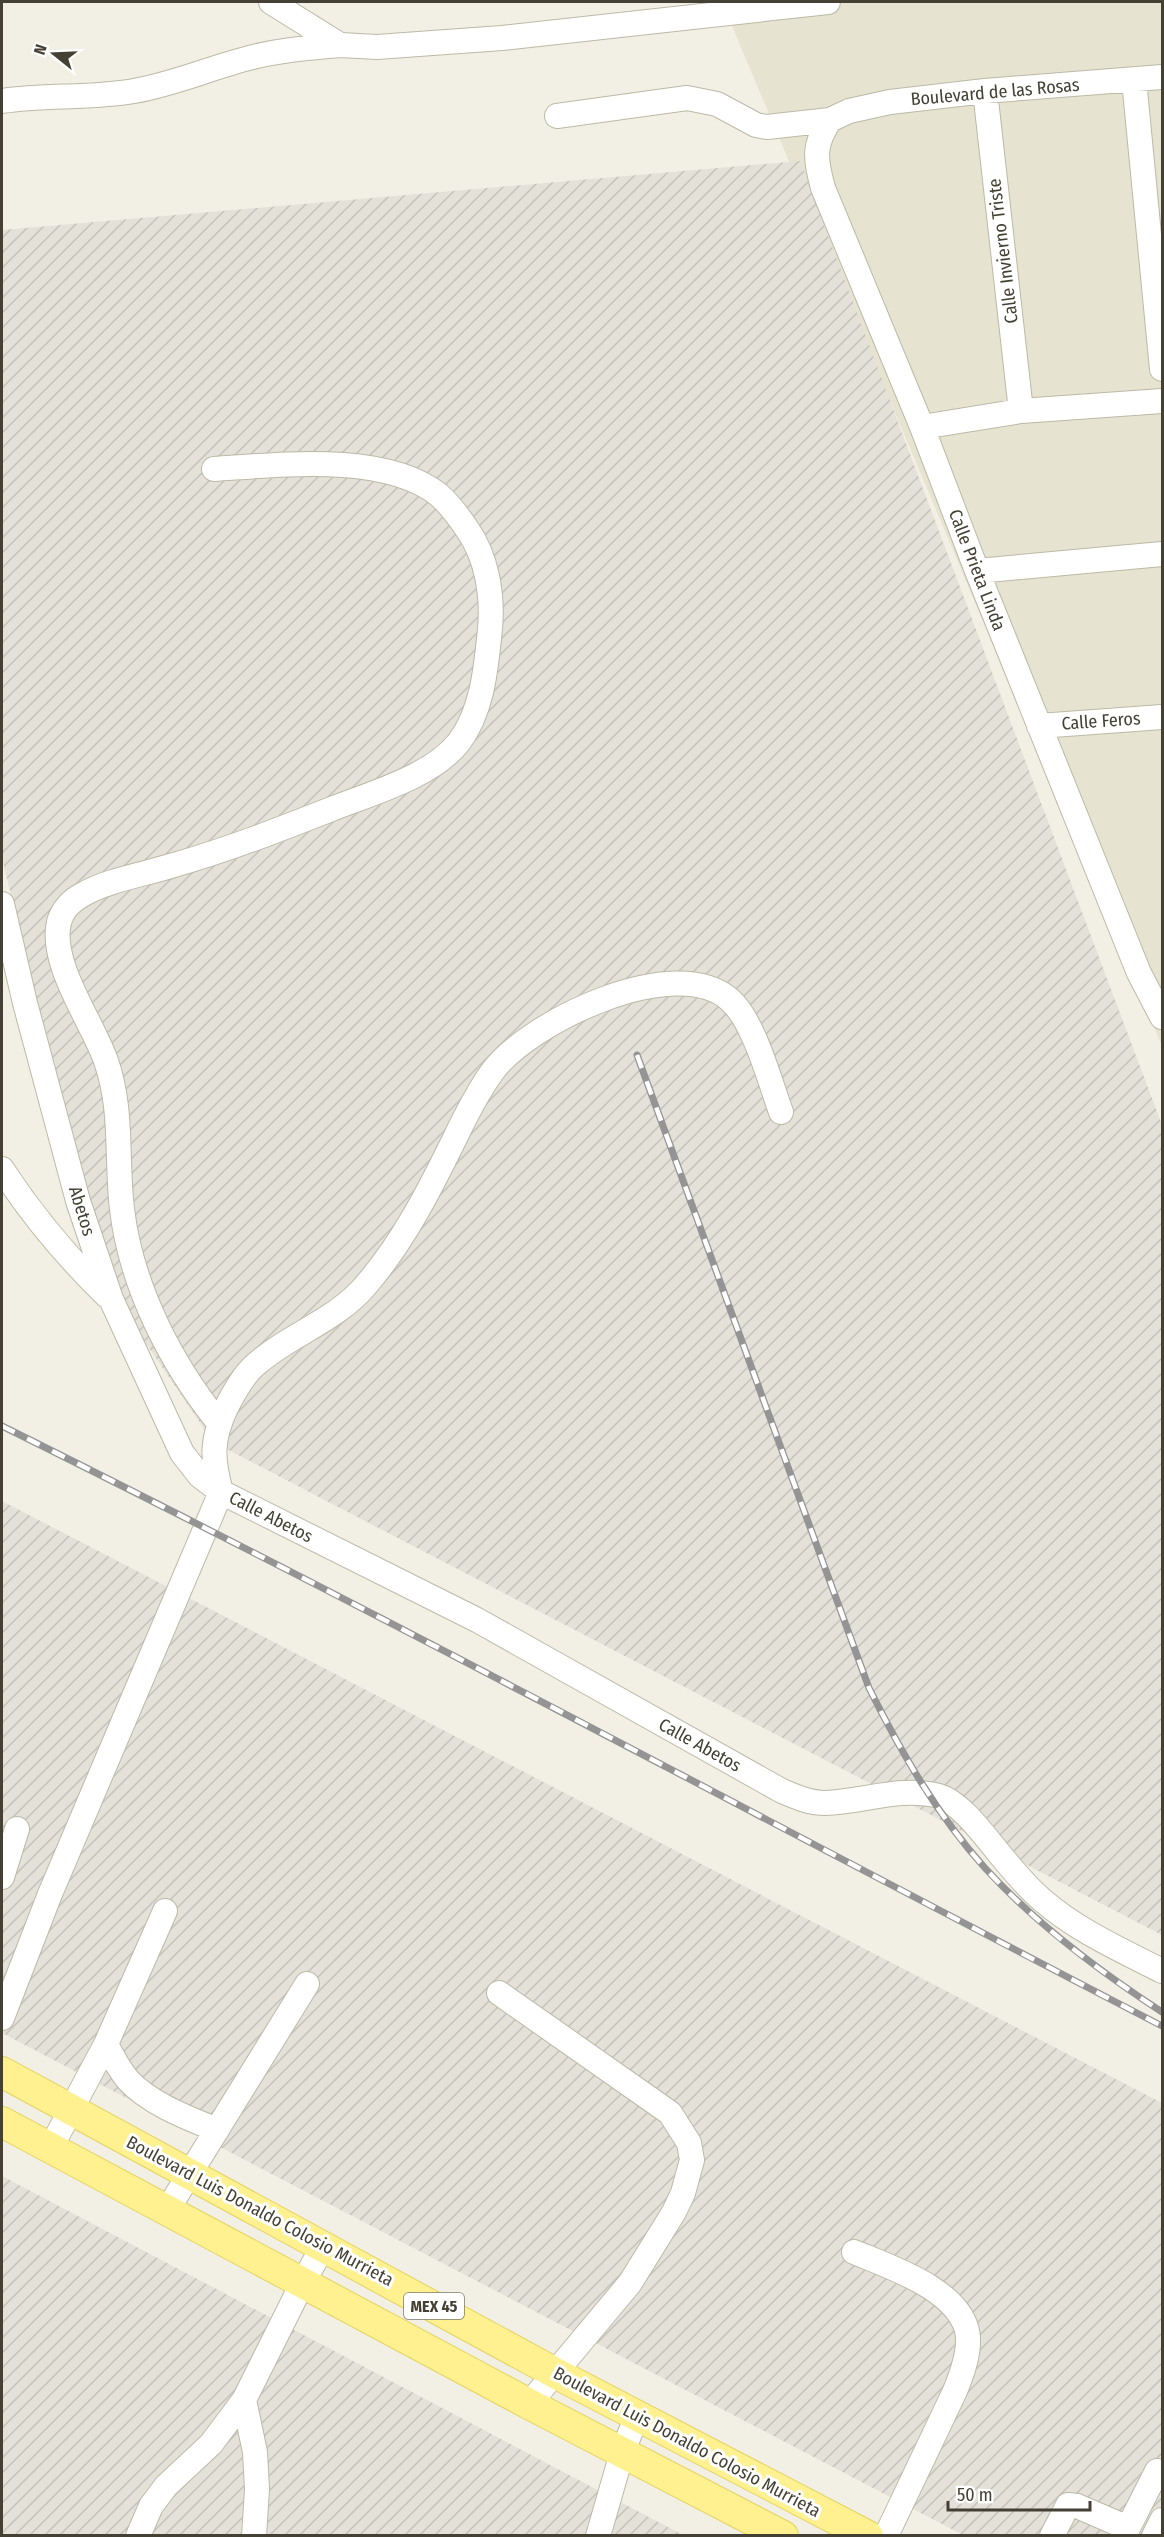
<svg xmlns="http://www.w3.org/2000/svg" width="1164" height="2537" viewBox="0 0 1164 2537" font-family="'Fira Sans Condensed',sans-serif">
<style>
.residential{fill:#e6e3d1}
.industrial{fill:url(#industrial-furrows)}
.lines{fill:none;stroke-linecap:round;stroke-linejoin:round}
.minor-casing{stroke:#bdb9a6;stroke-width:26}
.major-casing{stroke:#e4d25f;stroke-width:32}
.minor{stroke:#fff;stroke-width:24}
.major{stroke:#fff190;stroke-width:30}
.rail-casing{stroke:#949494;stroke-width:7}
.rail{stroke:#fff;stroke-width:4.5;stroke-dasharray:14;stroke-linecap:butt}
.labels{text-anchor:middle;stroke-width:6;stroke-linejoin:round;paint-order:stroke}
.shield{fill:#fff;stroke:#7c7971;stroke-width:1.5}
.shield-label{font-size:16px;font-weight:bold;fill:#444034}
.street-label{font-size:18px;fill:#444034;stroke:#fff}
</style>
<defs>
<pattern id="industrial-furrows" width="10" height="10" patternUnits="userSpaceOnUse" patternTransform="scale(1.5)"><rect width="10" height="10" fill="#e4e1d9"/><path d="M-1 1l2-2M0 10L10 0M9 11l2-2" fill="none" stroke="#c5c2bb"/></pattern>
</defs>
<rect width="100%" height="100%" fill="#f2f0e4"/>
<path class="residential" d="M 795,2 L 1162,2 L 1162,1046 L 724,7 Z"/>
<path class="industrial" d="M 800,161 L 1162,1125 L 1162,1935 L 213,1442 L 105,1283 L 2,858 L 2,230 Z
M 2,1501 L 1162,2103 L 1162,2535 L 963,2535 L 2,2033 Z
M 2,2176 L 683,2535 L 2,2535 Z"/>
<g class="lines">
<g class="minor-casing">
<path id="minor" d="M 271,2 L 340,45 L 377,47 L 502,38 L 828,2
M 1134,80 L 1162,369
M 985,91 L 1021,411
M 2,101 C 45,94 90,99 134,91 C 174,84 210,68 249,58 C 279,50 309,48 340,45
M 557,116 L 687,98 L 717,104 L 756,125 L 767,127 L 830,120 L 849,111 L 890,102 L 985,91 L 1162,77
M 830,120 C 813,145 815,159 823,188 L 922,427 L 977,571 L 1139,973 L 1162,1017
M 922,427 L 1021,411 L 1162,401
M 214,469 C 278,465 385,452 439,495 C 450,505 459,517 467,529 C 487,557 493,595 490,629 C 486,667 483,710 459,742 C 432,777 369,794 329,810 C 278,830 227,850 174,865 C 146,874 107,880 82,895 C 72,900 62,910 59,922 C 49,964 93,1023 106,1061 C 123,1109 116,1159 122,1209 C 131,1286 171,1364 219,1423
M 977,571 L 1162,554
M 1039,726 L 1162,717
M 2,904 L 25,1003 L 78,1201 L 111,1299 L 182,1453 L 200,1476 L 221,1492 L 477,1620 L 782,1791 C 796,1797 810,1803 825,1803 C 863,1802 900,1786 939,1796 C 960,1802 984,1835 998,1852 C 1011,1868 1025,1885 1041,1899 C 1076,1930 1121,1950 1162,1971
M 2,1169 C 32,1215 67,1257 107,1296
M 2,1877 L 17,1829
M 499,1993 L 670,2113 L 689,2143 L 692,2160 L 683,2193 L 674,2212 L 630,2283 L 529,2404
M 2,2018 L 50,1894 L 221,1492 C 212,1459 211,1440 226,1408 C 233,1394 242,1377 254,1366 C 288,1335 336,1321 366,1285 C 403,1242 429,1191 454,1140 C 465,1117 477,1093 492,1072 C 528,1022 676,951 730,1000 C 754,1021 770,1082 781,1112
M 106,2044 C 112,2056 119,2069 128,2080 C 150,2104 188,2118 217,2130
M 50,2149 L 106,2044 L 165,1911
M 166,2212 L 307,1984
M 854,2252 C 890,2267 964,2291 968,2337 C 969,2355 962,2374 955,2391 L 886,2536
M 244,2400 L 255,2452 L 257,2489 L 254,2536
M 138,2536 L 151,2506 L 166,2486 L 211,2444 L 244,2400 L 302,2284 L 324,2245
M 598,2536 L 622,2453 L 637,2416
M 1052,2536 L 1068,2505 L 1077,2506 L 1128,2528
M 1124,2536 L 1157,2471
M 1154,2536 L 1162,2520"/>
</g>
<g class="major-casing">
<path id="major" d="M 2,2072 L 557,2374 L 868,2536
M 2,2122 L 529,2404 L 783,2536"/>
</g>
<use href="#minor" class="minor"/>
<use href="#major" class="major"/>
<g class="rail-casing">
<path id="rail" d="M 637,1055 L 869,1688 C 901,1752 937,1815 985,1868 C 1036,1924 1099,1971 1162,2012
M 2,1426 C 392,1619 775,1826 1162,2026"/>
</g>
<use href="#rail" class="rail"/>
</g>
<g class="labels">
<rect class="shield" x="404" y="2293" width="60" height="26" rx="4.5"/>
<g class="shield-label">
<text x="434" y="2312">MEX 45</text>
</g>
<g class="street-label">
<text transform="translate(995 92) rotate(-5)" y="6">Boulevard de las Rosas</text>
<text transform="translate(1003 251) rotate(-97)" y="6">Calle Invierno Triste</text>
<text transform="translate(977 570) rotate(69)" y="6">Calle Prieta Linda</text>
<text transform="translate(1101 721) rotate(-4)" y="6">Calle Feros</text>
<text transform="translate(82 1211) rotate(73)" y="6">Abetos</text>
<text transform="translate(271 1517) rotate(27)" y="6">Calle Abetos</text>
<text transform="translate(700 1745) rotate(29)" y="6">Calle Abetos</text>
<text transform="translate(260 2211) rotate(28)" y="6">Boulevard Luis Donaldo Colosio Murrieta</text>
<text transform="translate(687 2442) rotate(28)" y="6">Boulevard Luis Donaldo Colosio Murrieta</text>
</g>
</g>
<rect width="1164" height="2537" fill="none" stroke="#444034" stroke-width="6"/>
<g transform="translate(54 54) rotate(288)" stroke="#ffffff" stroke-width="4.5" paint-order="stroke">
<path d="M0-4.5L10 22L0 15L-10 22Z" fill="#444034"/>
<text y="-9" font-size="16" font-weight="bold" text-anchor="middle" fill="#444034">N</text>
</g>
<path d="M948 2501v9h142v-9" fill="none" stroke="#444034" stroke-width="3"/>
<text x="957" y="2501" font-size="18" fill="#444034" stroke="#ffffff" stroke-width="4.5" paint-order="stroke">50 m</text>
</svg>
